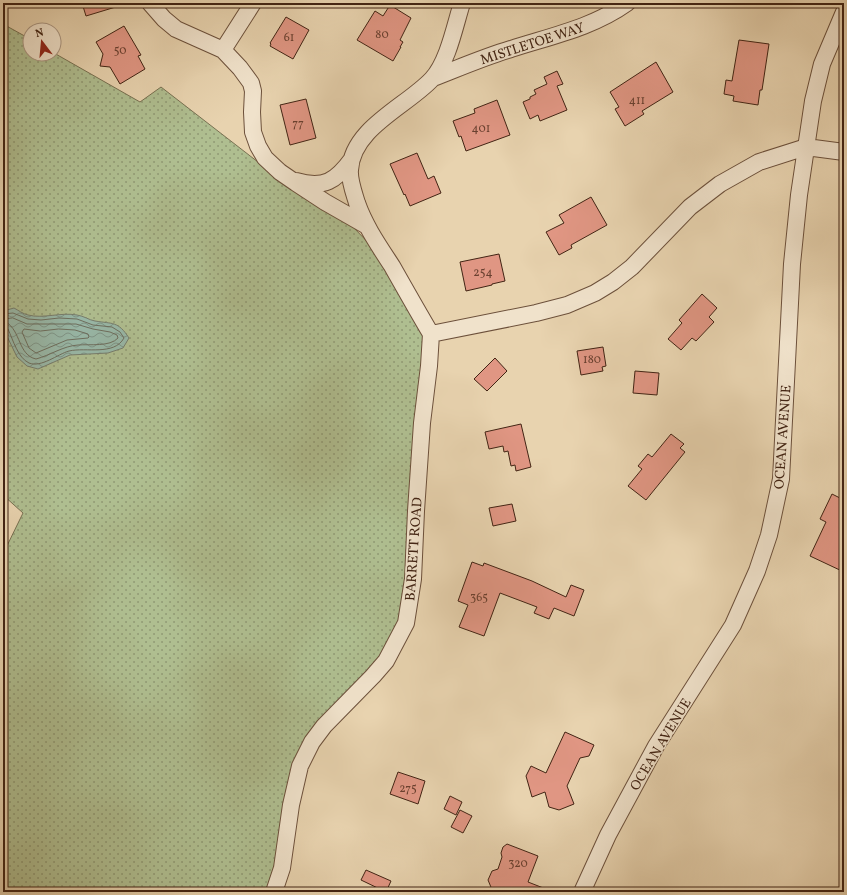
<svg xmlns="http://www.w3.org/2000/svg" width="847" height="895" viewBox="0 0 847 895" font-family="Vollkorn,serif">
<style>
.grass{fill:url(#grass-dots);stroke:#787152}
.water{fill:url(#water-waves);stroke:#767d6d}
.lines{fill:none;stroke-linecap:round;stroke-linejoin:round}
.shore{stroke:#6d6e5e;stroke-width:1}
.building{fill:#e09683;stroke:#422414}
.minor-casing{stroke:#6c503b;stroke-width:18}
.minor{stroke:#f0e2cb;stroke-width:16}
.labels{text-anchor:middle;stroke-width:3;stroke-linejoin:round;paint-order:stroke}
.number-label{font-size:12px;fill:#6a4030}
.street-label{font-size:14px;fill:#422414;stroke:#f0e2cb}
</style>
<defs>
<pattern id="grass-dots" width="8" height="8" patternUnits="userSpaceOnUse"><rect width="8" height="8" fill="#afbe90"/><path d="M2 2h.1M6 6h.1" fill="none" stroke="#909a74" stroke-width="1.8" stroke-linecap="round"/></pattern>
<pattern id="water-waves" width="16" height="10" patternUnits="userSpaceOnUse"><rect width="16" height="10" fill="#98b8a8"/><path d="M0 5q4-4 8 0t8 0" fill="none" stroke="#7e9588"/></pattern>
</defs>
<rect width="100%" height="100%" fill="#e8d3af"/>
<filter id="stains"><feTurbulence type="fractalNoise" baseFrequency=".005" numOctaves="4"/><feColorMatrix values="0 0 0 0 .2 0 0 0 0 .09 0 0 0 0 .02 0 0 0 .5 -.17"/></filter>
<radialGradient id="worn" r=".72"><stop offset=".6" stop-color="#630" stop-opacity="0"/><stop offset="1" stop-color="#630" stop-opacity=".3"/></radialGradient>
<path class="grass" d="M 3,24 L 30,39 L 30,54 L 54,54 L 54,53 L 140,102 L 161,87 L 267,169 L 351,225 L 393,268 L 426,336 L 406,623 L 312,742 L 274,892 L 3,892 L 3,554 L 23,513 L 3,495 Z"/>
<path class="water" d="M 14,308 C 18,310 23,314 28,315 C 43,319 61,312 77,315 C 84,316 89,320 95,321 C 113,324 118,321 129,338 L 123,348 L 108,353 L 70,355 L 38,369 L 27,366 L 17,357 L 3,328 L 3,311 Z"/>
<g class="lines">
<path class="shore" d="M 3,314 L 13,313 L 28,319 L 41,320 L 59,318 L 77,319 L 93,325 L 112,327 L 120,332 L 124,338 C 114,356 86,347 69,351 C 58,354 41,368 29,363 C 18,358 13,340 8,329 L 3,327
M 13,318 L 27,324 L 76,324 L 93,329 L 110,332 L 117,335 L 118,338 C 110,347 90,344 78,345 C 63,346 51,355 36,359 C 18,355 21,331 6,322 L 7,319 Z
M 59,329 L 75,330 L 88,334 L 89,337 L 88,338 L 67,340 L 36,353 L 29,348 L 22,332 L 24,329 L 40,331 Z"/>
</g>
<path class="building" d="M 82,3 L 118,3 L 119,6 L 86,16 Z
M 390,5 L 411,18 L 400,40 L 403,42 L 400,47 L 401,47 L 393,61 L 357,40 L 375,11 L 383,16 Z
M 286,17 L 309,30 L 293,59 L 270,46 L 271,44 L 270,43 Z
M 124,26 L 141,55 L 138,56 L 145,69 L 120,84 L 110,67 L 100,66 L 103,54 L 96,42 Z
M 739,40 L 769,44 L 762,90 L 760,90 L 758,105 L 733,101 L 734,96 L 724,94 L 726,80 L 732,81 Z
M 656,62 L 673,92 L 642,111 L 644,114 L 625,126 L 615,109 L 619,107 L 610,92 Z
M 557,71 L 563,84 L 557,86 L 567,110 L 540,121 L 538,115 L 530,119 L 523,102 L 530,99 L 530,97 L 536,94 L 534,90 L 547,84 L 544,77 Z
M 306,99 L 316,138 L 290,145 L 280,105 Z
M 497,100 L 510,135 L 466,151 L 461,136 L 459,137 L 453,121 L 475,113 L 474,109 Z
M 417,153 L 428,179 L 434,176 L 441,193 L 410,206 L 405,194 L 404,195 L 390,164 Z
M 591,197 L 607,225 L 571,245 L 572,248 L 559,255 L 546,232 L 564,223 L 559,215 Z
M 499,254 L 505,281 L 492,284 L 492,285 L 466,291 L 460,262 Z
M 702,294 L 717,308 L 709,317 L 714,322 L 696,341 L 692,338 L 681,350 L 668,339 L 682,323 L 679,320 Z
M 603,347 L 606,366 L 602,367 L 603,371 L 581,375 L 577,351 Z
M 495,358 L 507,371 L 487,391 L 474,379 Z
M 635,371 L 659,373 L 657,395 L 633,393 Z
M 521,424 L 531,467 L 516,471 L 515,465 L 511,466 L 508,451 L 504,452 L 503,446 L 489,449 L 485,432 Z
M 671,434 L 684,444 L 680,448 L 685,452 L 646,500 L 628,486 L 642,469 L 638,466 L 648,454 L 652,457 Z
M 832,494 L 844,500 L 844,572 L 810,556 L 826,522 L 820,519 Z
M 512,504 L 516,521 L 493,526 L 489,508 Z
M 472,562 L 483,566 L 484,563 L 532,581 L 566,597 L 571,585 L 584,590 L 574,616 L 554,608 L 549,619 L 534,613 L 537,607 L 500,593 L 484,636 L 459,627 L 468,605 L 458,601 Z
M 565,732 L 594,745 L 589,756 L 580,758 L 567,786 L 574,804 L 559,810 L 549,807 L 545,792 L 532,797 L 526,776 L 531,766 L 546,773 Z
M 398,772 L 425,781 L 418,804 L 390,794 Z
M 450,796 L 462,802 L 456,815 L 444,809 Z
M 460,810 L 472,816 L 463,833 L 451,827 Z
M 507,844 L 538,856 L 528,882 L 551,891 L 550,892 L 493,892 L 488,880 L 492,871 L 498,869 L 502,857 L 501,853 L 503,847 Z
M 366,870 L 391,881 L 386,892 L 361,880 Z"/>
<g class="lines">
<g class="minor-casing">
<path id="minor" d="M 150,3 L 164,19 L 176,29 L 223,50 L 240,68 L 251,83 L 253,91 L 252,112 L 253,132 L 258,146 L 265,158 L 280,172 L 296,183 L 325,202 L 367,226
M 223,50 L 253,3
M 433,78 C 459,68 484,57 511,49 C 551,36 592,28 627,3
M 296,181 C 324,189 336,181 352,159
M 431,334 L 536,313 L 567,305 L 595,293 L 613,282 L 632,267 L 690,207 L 720,184 L 759,162 L 806,147 L 844,152
M 431,334 C 418,312 405,289 392,266 C 379,246 365,226 357,203 C 354,193 349,180 350,170 C 352,128 407,106 432,79 C 448,62 455,25 462,3
M 274,892 L 282,868 L 291,805 L 300,766 L 312,742 L 324,726 L 373,676 L 386,661 L 406,623 L 413,579 L 416,511 L 422,423 L 429,366 L 431,334
M 582,892 L 608,835 L 656,746 L 733,625 L 757,571 L 769,535 L 781,479 L 792,264 L 799,195 L 813,101 L 822,64 L 844,12"/>
</g>
<use href="#minor" class="minor"/>
</g>
<g class="labels">
<g class="number-label">
<text x="382" y="38">80</text>
<text x="289" y="41">61</text>
<text x="120" y="54">50</text>
<text x="637" y="104">411</text>
<text x="298" y="127">77</text>
<text x="481" y="132">401</text>
<text x="483" y="276">254</text>
<text x="592" y="363">180</text>
<text x="479" y="601">365</text>
<text x="408" y="792">275</text>
<text x="518" y="867">320</text>
</g>
<g class="street-label">
<text transform="translate(532 43) rotate(-18)" y="5">MISTLETOE WAY</text>
<text transform="translate(782 437) rotate(-86)" y="5">OCEAN AVENUE</text>
<text transform="translate(413 549) rotate(-86)" y="5">BARRETT ROAD</text>
<text transform="translate(660 744) rotate(-59)" y="5">OCEAN AVENUE</text>
</g>
</g>
<rect width="847" height="895" fill="none" stroke="#e8d3af" stroke-width="16"/>
<rect x="4" y="4" width="839" height="887" fill="none" stroke="#422414" stroke-width="2"/>
<rect x="8" y="8" width="831" height="879" fill="none" stroke="#422414"/>
<g transform="translate(42 42) rotate(344)"><circle r="19" fill="#f0e2cb" stroke="#aa9682"/>
<path d="M0-3L7 15L0 10L-7 15Z" fill="#8f2418"/>
<text y="-6" font-size="11" font-weight="bold" text-anchor="middle" fill="#422414">N</text>
</g>
<rect width="100%" height="100%" filter="url(#stains)"/>
<rect width="100%" height="100%" fill="url(#worn)"/>
</svg>
